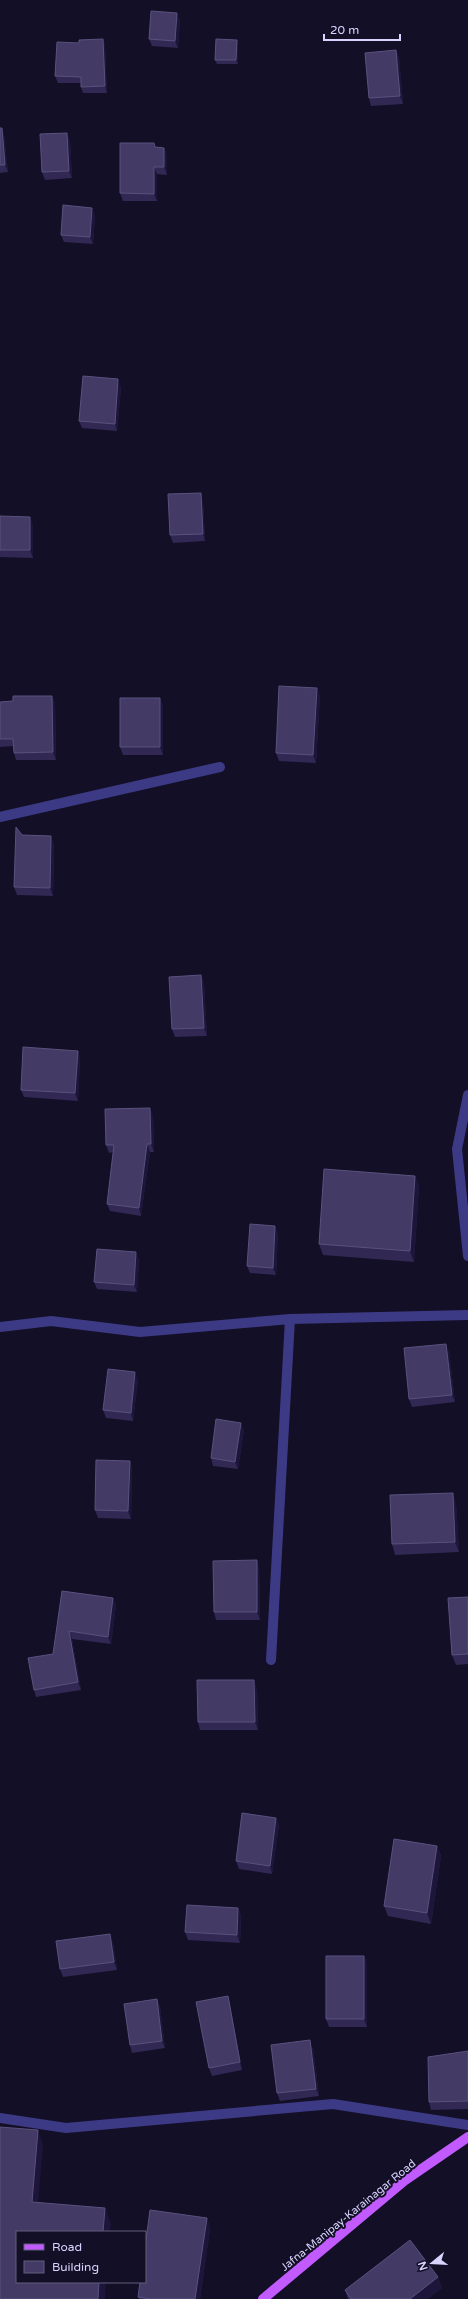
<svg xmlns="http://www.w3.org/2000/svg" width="468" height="2299" viewBox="0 0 468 2299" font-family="'Varela Round',sans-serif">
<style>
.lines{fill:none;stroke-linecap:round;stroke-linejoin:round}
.street{stroke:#3d3a85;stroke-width:10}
.primary{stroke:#c25bff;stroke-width:10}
.wall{fill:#312854}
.shaded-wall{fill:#1d163a}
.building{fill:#433a66;stroke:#5a527e}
.labels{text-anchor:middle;stroke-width:4;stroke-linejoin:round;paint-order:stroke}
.street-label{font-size:11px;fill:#d9d4ff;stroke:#130f26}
</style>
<rect width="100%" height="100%" fill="#130f26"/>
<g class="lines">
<path class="street" d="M 0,817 L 220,767
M 468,1095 L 457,1149 L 468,1256
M 0,1327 L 51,1321 L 140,1332 L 290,1319 L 468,1315
M 271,1660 L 290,1319
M 0,2118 L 66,2128 L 333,2104 L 468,2125"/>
<path class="primary" d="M 263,2299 L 404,2181 L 468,2137"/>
</g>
<path class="wall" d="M 180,20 L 178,48 L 152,46 L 149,39 Z
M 103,39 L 105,45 L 107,93 L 83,93 L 81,87 L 81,83 L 58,83 L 55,76 L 79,43 Z
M 237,40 L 238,44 L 238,64 L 217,64 L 215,60 Z
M 396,50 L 399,58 L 403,104 L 371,106 L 369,98 Z
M 0,128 L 4,135 L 8,172 L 0,173 Z
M 70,140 L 72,178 L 45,180 L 42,172 Z
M 156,147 L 164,148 L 167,155 L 167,175 L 157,174 L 157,201 L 123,201 L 120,193 Z
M 95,215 L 93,244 L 64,242 L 61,235 Z
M 121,387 L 117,431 L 82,428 L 79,421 Z
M 203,501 L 205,541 L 173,543 L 170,535 Z
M 0,516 L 33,525 L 33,558 L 0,557 Z
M 320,695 L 316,763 L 279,761 L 276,753 Z
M 52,696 L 55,703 L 56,760 L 16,760 L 14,753 L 14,746 L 0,747 L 0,702 L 13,701 Z
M 163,705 L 163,755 L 123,755 L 120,747 Z
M 22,835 L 54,844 L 53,896 L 17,895 L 14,887 Z
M 201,975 L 204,983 L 207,1036 L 175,1037 L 172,1029 Z
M 78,1051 L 80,1058 L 78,1101 L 24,1097 L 21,1090 Z
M 153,1115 L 154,1152 L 150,1152 L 141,1216 L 110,1211 L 107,1204 L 113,1152 L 109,1153 L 106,1145 Z
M 415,1176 L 419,1186 L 414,1262 L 323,1255 L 319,1244 Z
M 278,1233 L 276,1275 L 250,1273 L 247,1266 Z
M 139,1259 L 137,1292 L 97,1289 L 94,1282 Z
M 449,1351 L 455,1402 L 412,1407 L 409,1399 Z
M 138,1380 L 133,1421 L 106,1418 L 103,1410 Z
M 244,1430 L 238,1469 L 213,1466 L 211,1458 Z
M 130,1461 L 132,1468 L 131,1519 L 98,1518 L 95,1510 Z
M 456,1503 L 459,1552 L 395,1555 L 392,1544 Z
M 259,1568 L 260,1620 L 216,1620 L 214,1612 Z
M 62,1591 L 113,1598 L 116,1605 L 111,1644 L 72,1639 L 81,1690 L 36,1697 L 34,1690 L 53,1654 Z
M 468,1597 L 468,1664 L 456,1665 L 452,1655 Z
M 257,1688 L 258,1730 L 200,1730 L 198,1722 Z
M 276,1818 L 279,1825 L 272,1874 L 239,1869 L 236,1861 Z
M 437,1846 L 441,1856 L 431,1924 L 388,1916 L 384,1906 Z
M 238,1908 L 241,1916 L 240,1943 L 188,1940 L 185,1932 Z
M 113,1942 L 117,1970 L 63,1977 L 60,1969 Z
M 364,1956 L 367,1963 L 367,2027 L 329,2027 L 326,2019 Z
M 228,1996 L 230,2004 L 242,2070 L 212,2076 L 209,2068 Z
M 157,1999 L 160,2007 L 165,2048 L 132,2053 L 130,2045 Z
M 313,2048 L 319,2096 L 280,2101 L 277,2093 Z
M 468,2052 L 468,2109 L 431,2110 L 429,2102 Z
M 207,2218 L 210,2229 L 200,2299 L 139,2299 L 138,2297 Z
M 438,2277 L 442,2288 L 427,2299 L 348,2299 L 345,2290 Z"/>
<path class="shaded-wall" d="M 177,13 L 180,20 L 178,48 L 175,41 Z
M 103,39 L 105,45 L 107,93 L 105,86 Z
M 237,40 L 238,44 L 238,64 L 236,60 Z
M 396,50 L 399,58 L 403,104 L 400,96 Z
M 2,128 L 4,135 L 8,172 L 5,165 Z
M 67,133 L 70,140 L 72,178 L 69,171 Z
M 164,148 L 167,155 L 167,175 L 164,167 Z
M 154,167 L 157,174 L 157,201 L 154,194 Z
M 92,208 L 95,215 L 93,244 L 90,237 Z
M 118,379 L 121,387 L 117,431 L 115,424 Z
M 201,493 L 203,501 L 205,541 L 203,534 Z
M 30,517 L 33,525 L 33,558 L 30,550 Z
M 317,688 L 320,695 L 316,763 L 313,755 Z
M 52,696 L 55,703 L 56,760 L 53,752 Z
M 160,698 L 163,705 L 163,755 L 160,747 Z
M 51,836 L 54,844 L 53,896 L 50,888 Z
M 201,975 L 204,983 L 207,1036 L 204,1028 Z
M 78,1051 L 80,1058 L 78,1101 L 75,1093 Z
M 150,1108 L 153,1115 L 154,1152 L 151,1144 Z
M 147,1144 L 150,1152 L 141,1216 L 139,1208 Z
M 415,1176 L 419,1186 L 414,1262 L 410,1251 Z
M 275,1226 L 278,1233 L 276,1275 L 273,1268 Z
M 136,1252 L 139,1259 L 137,1292 L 134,1285 Z
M 446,1344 L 449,1351 L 455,1402 L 452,1395 Z
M 135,1372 L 138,1380 L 133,1421 L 131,1413 Z
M 241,1423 L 244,1430 L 238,1469 L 235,1462 Z
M 130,1461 L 132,1468 L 131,1519 L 128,1511 Z
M 453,1493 L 456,1503 L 459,1552 L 455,1542 Z
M 257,1560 L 259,1568 L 260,1620 L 257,1612 Z
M 113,1598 L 116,1605 L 111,1644 L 108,1637 Z
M 69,1631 L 72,1639 L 81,1690 L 78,1682 Z
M 254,1680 L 257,1688 L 258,1730 L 255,1722 Z
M 276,1818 L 279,1825 L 272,1874 L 270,1866 Z
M 437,1846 L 441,1856 L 431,1924 L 427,1913 Z
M 238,1908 L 241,1916 L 240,1943 L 237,1935 Z
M 110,1934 L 113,1942 L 117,1970 L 114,1962 Z
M 364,1956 L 367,1963 L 367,2027 L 364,2019 Z
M 228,1996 L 230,2004 L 242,2070 L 240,2062 Z
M 157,1999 L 160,2007 L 165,2048 L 162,2041 Z
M 310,2040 L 313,2048 L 319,2096 L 316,2089 Z
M 38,2130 L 43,2145 L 37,2216 L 32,2202 Z
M 105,2208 L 111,2223 L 110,2232 L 103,2232 Z
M 207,2218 L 210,2229 L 200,2299 L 195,2299 Z
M 438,2277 L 442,2288 L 427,2299 L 410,2299 Z
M 99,2282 L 106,2282 L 105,2299 L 98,2299 Z"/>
<path class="building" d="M 151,11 L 177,13 L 175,41 L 149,39 Z
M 103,39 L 105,86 L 81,87 L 81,77 L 55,76 L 57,42 L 79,43 L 79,40 Z
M 216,39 L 237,40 L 236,60 L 215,60 Z
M 396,50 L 400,96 L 369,98 L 365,53 Z
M 0,128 L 2,128 L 5,165 L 0,165 Z
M 67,133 L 69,171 L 42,172 L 40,134 Z
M 120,143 L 154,143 L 155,147 L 164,148 L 164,167 L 154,167 L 154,194 L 120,193 Z
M 63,205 L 92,208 L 90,237 L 61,235 Z
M 83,376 L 118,379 L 115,424 L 79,421 Z
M 201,493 L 203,534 L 170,535 L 168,494 Z
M 0,516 L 30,517 L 30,550 L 0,550 Z
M 279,686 L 317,688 L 313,755 L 276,753 Z
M 13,696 L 52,696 L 53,752 L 14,753 L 13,739 L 0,739 L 0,702 L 13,701 Z
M 120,698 L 160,698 L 160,747 L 120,747 Z
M 16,827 L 22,835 L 51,836 L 50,888 L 14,887 Z
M 201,975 L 204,1028 L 172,1029 L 169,977 Z
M 23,1047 L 78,1051 L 75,1093 L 21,1090 Z
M 150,1108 L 151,1144 L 147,1144 L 139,1208 L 107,1204 L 114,1145 L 106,1145 L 105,1109 Z
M 324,1169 L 415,1176 L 410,1251 L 319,1244 Z
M 250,1224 L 275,1226 L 273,1268 L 247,1266 Z
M 97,1249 L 136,1252 L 134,1285 L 94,1282 Z
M 446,1344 L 452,1395 L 409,1399 L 404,1348 Z
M 108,1369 L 135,1372 L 131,1413 L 103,1410 Z
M 216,1419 L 241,1423 L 235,1462 L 211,1458 Z
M 96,1460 L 130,1461 L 128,1511 L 95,1510 Z
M 453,1493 L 455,1542 L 392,1544 L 390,1495 Z
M 257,1560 L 257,1612 L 214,1612 L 213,1561 Z
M 62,1591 L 113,1598 L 108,1637 L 69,1631 L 78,1682 L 34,1690 L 28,1658 L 53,1654 Z
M 468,1597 L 468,1654 L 452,1655 L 448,1598 Z
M 197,1680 L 254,1680 L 255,1722 L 198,1722 Z
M 242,1813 L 276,1818 L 270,1866 L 236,1861 Z
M 394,1839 L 437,1846 L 427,1913 L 384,1906 Z
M 187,1905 L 238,1908 L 237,1935 L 185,1932 Z
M 110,1934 L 114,1962 L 60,1969 L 56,1941 Z
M 326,1956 L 364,1956 L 364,2019 L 326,2019 Z
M 228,1996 L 240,2062 L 209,2068 L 196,2002 Z
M 157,1999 L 162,2041 L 130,2045 L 124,2004 Z
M 310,2040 L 316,2089 L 277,2093 L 271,2045 Z
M 468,2051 L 468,2101 L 429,2102 L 428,2057 Z
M 0,2127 L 38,2130 L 32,2202 L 105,2208 L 103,2232 L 17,2232 L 17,2282 L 99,2282 L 98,2299 L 0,2299 Z
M 150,2210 L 207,2218 L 195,2299 L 150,2299 L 138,2297 L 140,2282 L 145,2282 L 145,2248 Z
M 410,2240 L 438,2277 L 410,2299 L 351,2299 L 345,2290 Z"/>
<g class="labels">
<g class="street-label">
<text transform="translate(348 2215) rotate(-39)" y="4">Jafna-Manipay-Karainagar Road</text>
</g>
</g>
<rect x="16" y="2231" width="130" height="52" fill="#130f26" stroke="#625e7d"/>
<rect x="24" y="2244" width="20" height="6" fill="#c25bff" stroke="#625e7d"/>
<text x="52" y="2251" font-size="12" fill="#d9d4ff">Road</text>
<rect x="24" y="2261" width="20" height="12" fill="#433a66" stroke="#625e7d"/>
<text x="52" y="2271" font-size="12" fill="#d9d4ff">Building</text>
<g transform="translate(432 2263) rotate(252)" stroke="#130f26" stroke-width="3" paint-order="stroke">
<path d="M0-3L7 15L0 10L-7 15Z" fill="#d9d4ff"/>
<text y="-6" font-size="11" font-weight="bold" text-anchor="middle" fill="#d9d4ff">N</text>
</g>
<path d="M324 34v6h76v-6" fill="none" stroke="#d9d4ff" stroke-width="2"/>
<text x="330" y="34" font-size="12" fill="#d9d4ff" stroke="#130f26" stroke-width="3" paint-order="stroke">20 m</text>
</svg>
